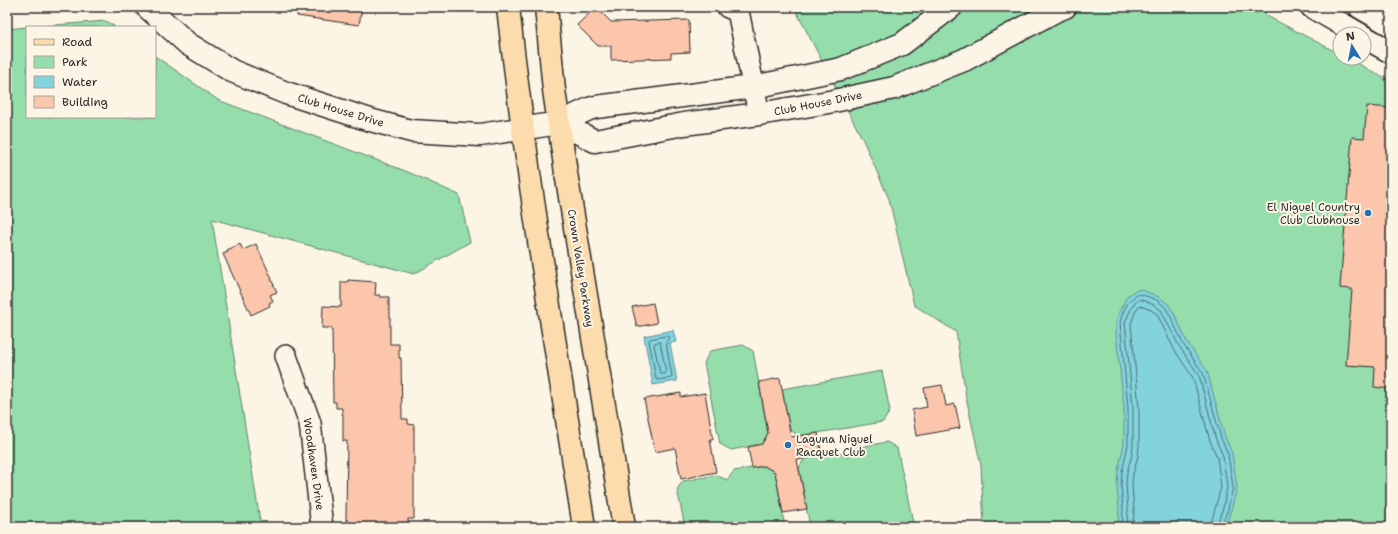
<svg xmlns="http://www.w3.org/2000/svg" width="1398" height="534" viewBox="0 0 1398 534" font-family="'Shantell Sans',sans-serif">
<style>
.green{fill:#96ddac;stroke:#60846c}
.water{fill:#83d3dd;stroke:#609096}
.lines{fill:none;stroke-linecap:round;stroke-linejoin:round}
.shore{stroke:#4e6e72;stroke-width:1}
.building{fill:#fbc6ac;stroke:#2b2b2b}
.minor-casing{stroke:#2b2b2b;stroke-width:24}
.tertiary-casing{stroke:#2b2b2b;stroke-width:25}
.primary-casing{stroke:#2b2b2b;stroke-width:25}
.minor{stroke:#fcf5e5;stroke-width:21}
.tertiary{stroke:#fcf5e5;stroke-width:22}
.primary{stroke:#fcdcac;stroke-width:22}
.poi-dot{fill:#1f6fb2;stroke:#fcf5e5;stroke-width:1.5}
.labels{text-anchor:middle;stroke-width:4;stroke-linejoin:round;paint-order:stroke}
.street-label{font-size:11px;fill:#2b2b2b;stroke:#fcf5e5}
.poi-label{font-size:11px;fill:#2b2b2b;stroke:#fcf5e5;text-anchor:end}
</style>
<rect width="100%" height="100%" fill="#fcf5e5"/>
<filter id="ink" filterUnits="userSpaceOnUse"><feTurbulence type="fractalNoise" baseFrequency=".025" numOctaves="2"/><feDisplacementMap in="SourceGraphic" scale="8" xChannelSelector="R" yChannelSelector="G"/><feConvolveMatrix kernelMatrix="1 2 1 2 8 2 1 2 1" color-interpolation-filters="sRGB"/></filter>
<g filter="url(#ink)">
<path class="green" d="M 794,7 L 1267,7 L 1265,15 L 1340,54 L 1340,58 L 1348,58 L 1391,82 L 1391,527 L 984,527 L 981,466 L 966,397 L 956,332 L 914,305 L 889,199 L 863,140 Z
M 106,21 L 115,27 L 30,27 Z
M 27,27 L 27,117 L 155,117 L 155,56 L 218,100 L 408,172 L 459,195 L 470,242 L 414,274 L 212,219 L 261,527 L 7,527 L 7,29 Z
M 743,345 L 753,351 L 768,433 L 762,444 L 731,450 L 720,444 L 704,363 L 710,351 Z
M 882,371 L 890,411 L 883,422 L 799,436 L 790,430 L 782,389 Z
M 887,442 L 897,448 L 914,527 L 810,527 L 799,468 L 804,459 L 838,452 L 848,458 L 855,448 Z
M 764,466 L 775,472 L 785,527 L 685,527 L 677,489 L 683,481 L 716,475 L 727,480 L 734,471 Z"/>
<path class="water" d="M 1140,289 L 1159,297 L 1168,304 L 1174,313 L 1187,342 L 1207,371 L 1225,437 L 1232,453 L 1237,488 L 1231,510 L 1225,527 L 1118,527 L 1119,510 L 1117,486 L 1118,471 L 1124,444 L 1124,407 L 1116,334 L 1116,321 L 1119,312 L 1127,296 L 1135,291 Z
M 673,330 L 676,342 L 670,343 L 677,381 L 653,385 L 644,336 Z"/>
<g class="lines">
<path class="shore" d="M 667,336 L 669,337 L 666,343 L 672,376 L 671,378 L 657,380 L 656,379 L 649,340 L 650,339 Z
M 660,342 L 666,372 L 665,374 L 662,374 L 660,373 L 654,345 L 655,343 Z
M 1122,527 L 1123,510 L 1121,485 L 1122,472 L 1128,445 L 1128,407 L 1120,322 C 1123,311 1128,297 1140,294 L 1157,300 L 1165,307 L 1170,315 L 1183,344 L 1203,373 L 1221,438 L 1228,454 L 1233,487 L 1228,509 L 1221,527
M 1127,527 L 1128,510 L 1126,485 L 1127,472 L 1132,455 L 1133,445 L 1133,407 L 1125,322 L 1134,303 L 1140,299 L 1154,305 L 1161,310 L 1179,346 L 1199,375 L 1216,440 L 1223,456 L 1227,487 L 1223,508 L 1216,527
M 1133,527 L 1134,510 L 1132,486 L 1133,474 L 1138,456 L 1139,446 L 1139,407 L 1131,324 L 1136,310 L 1140,306 L 1151,310 L 1157,314 L 1174,349 L 1193,378 L 1210,441 L 1217,457 L 1221,487 L 1210,527"/>
</g>
<path class="building" d="M 298,7 L 362,7 L 359,25 L 297,16 Z
M 596,7 L 611,22 L 689,20 L 690,52 L 671,53 L 671,58 L 611,60 L 611,46 L 598,46 L 577,25 Z
M 1367,106 L 1391,108 L 1391,389 L 1374,387 L 1375,367 L 1346,365 L 1352,289 L 1340,288 L 1352,137 L 1364,138 Z
M 240,244 L 243,250 L 256,244 L 272,279 L 271,279 L 277,292 L 270,295 L 273,301 L 269,303 L 270,306 L 251,315 L 223,254 L 228,252 L 227,250 Z
M 348,280 L 376,282 L 375,295 L 380,295 L 380,297 L 389,297 L 389,309 L 390,309 L 390,344 L 399,344 L 399,358 L 401,358 L 402,419 L 408,419 L 408,424 L 414,425 L 414,519 L 408,519 L 408,527 L 355,527 L 355,525 L 348,525 L 348,520 L 346,520 L 347,441 L 343,441 L 343,414 L 342,414 L 342,408 L 336,408 L 336,402 L 333,402 L 332,328 L 322,328 L 323,306 L 341,307 L 341,282 L 348,282 Z
M 653,303 L 657,323 L 637,327 L 632,307 Z
M 780,378 L 791,437 L 818,433 L 822,455 L 797,460 L 807,509 L 783,513 L 775,472 L 764,466 L 752,468 L 748,447 L 762,444 L 768,433 L 759,382 Z
M 942,385 L 946,406 L 955,404 L 960,428 L 916,436 L 912,410 L 927,407 L 924,388 Z
M 681,393 L 681,397 L 705,393 L 713,439 L 710,439 L 716,472 L 681,479 L 675,448 L 655,452 L 644,399 Z"/>
<g class="lines">
<g class="minor-casing">
<path id="minor" d="M 728,7 L 738,11 L 759,114
M 286,356 L 310,423 L 322,527"/>
</g>
<g class="tertiary-casing">
<path id="tertiary" d="M 147,7 L 188,44 L 232,71 L 286,93 L 370,120 L 411,131 L 480,135 L 559,123 L 589,109 L 596,107 L 753,87 L 841,69 L 902,44 L 951,7
M 1312,7 L 1359,34
M 1360,7 L 1391,25
M 1364,37 L 1391,52
M 559,123 L 595,141 L 684,124 L 759,114 L 834,101 L 894,88 L 964,60 L 1055,11 L 1065,7"/>
</g>
<g class="primary-casing">
<path id="primary" d="M 508,7 C 527,181 557,354 584,527
M 546,7 L 554,90 L 566,173 L 624,527"/>
</g>
<use href="#minor" class="minor"/>
<use href="#tertiary" class="tertiary"/>
<use href="#primary" class="primary"/>
</g>
</g>
<g class="poi-dot">
<circle cx="1368" cy="213" r="4"/>
<circle cx="788" cy="445" r="4"/>
</g>
<g class="labels">
<g class="street-label">
<text transform="translate(818 103) rotate(-11)" y="4">Club House Drive</text>
<text transform="translate(341 110) rotate(17)" y="4">Club House Drive</text>
<text transform="translate(581 268) rotate(81)" y="4">Crown Valley Parkway</text>
<text transform="translate(314 464) rotate(82)" y="4">Woodhaven Drive</text>
</g>
<g class="poi-label">
<text x="1360" y="211">El Niguel Country<tspan x="1360" dy="13">Club Clubhouse</tspan></text>
<text x="796" y="443" text-anchor="start">Laguna Niguel<tspan x="796" dy="13">Racquet Club</tspan></text>
</g>
</g>
<rect width="1398" height="534" fill="none" stroke="#fcf5e5" stroke-width="24"/>
<rect x="12" y="12" width="1374" height="510" fill="none" stroke="#2b2b2b" stroke-width="1.5" filter="url(#ink)"/>
<rect x="26" y="26" width="130" height="92" fill="#fcf5e5" stroke="#a8a49b"/>
<rect x="34" y="39" width="20" height="6" fill="#fcdcac" stroke="#a8a49b"/>
<text x="62" y="46" font-size="12" fill="#2b2b2b">Road</text>
<rect x="34" y="56" width="20" height="12" fill="#96ddac" stroke="#a8a49b"/>
<text x="62" y="66" font-size="12" fill="#2b2b2b">Park</text>
<rect x="34" y="76" width="20" height="12" fill="#83d3dd" stroke="#a8a49b"/>
<text x="62" y="86" font-size="12" fill="#2b2b2b">Water</text>
<rect x="34" y="96" width="20" height="12" fill="#fbc6ac" stroke="#a8a49b"/>
<text x="62" y="106" font-size="12" fill="#2b2b2b">Building</text>
<g transform="translate(1352 46) rotate(350)"><circle r="19" fill="#fcf5e5" stroke="#a8a49b"/>
<path d="M0-3L7 15L0 10L-7 15Z" fill="#1f6fb2"/>
<text y="-6" font-size="11" font-weight="bold" text-anchor="middle" fill="#2b2b2b">N</text>
</g>
</svg>
